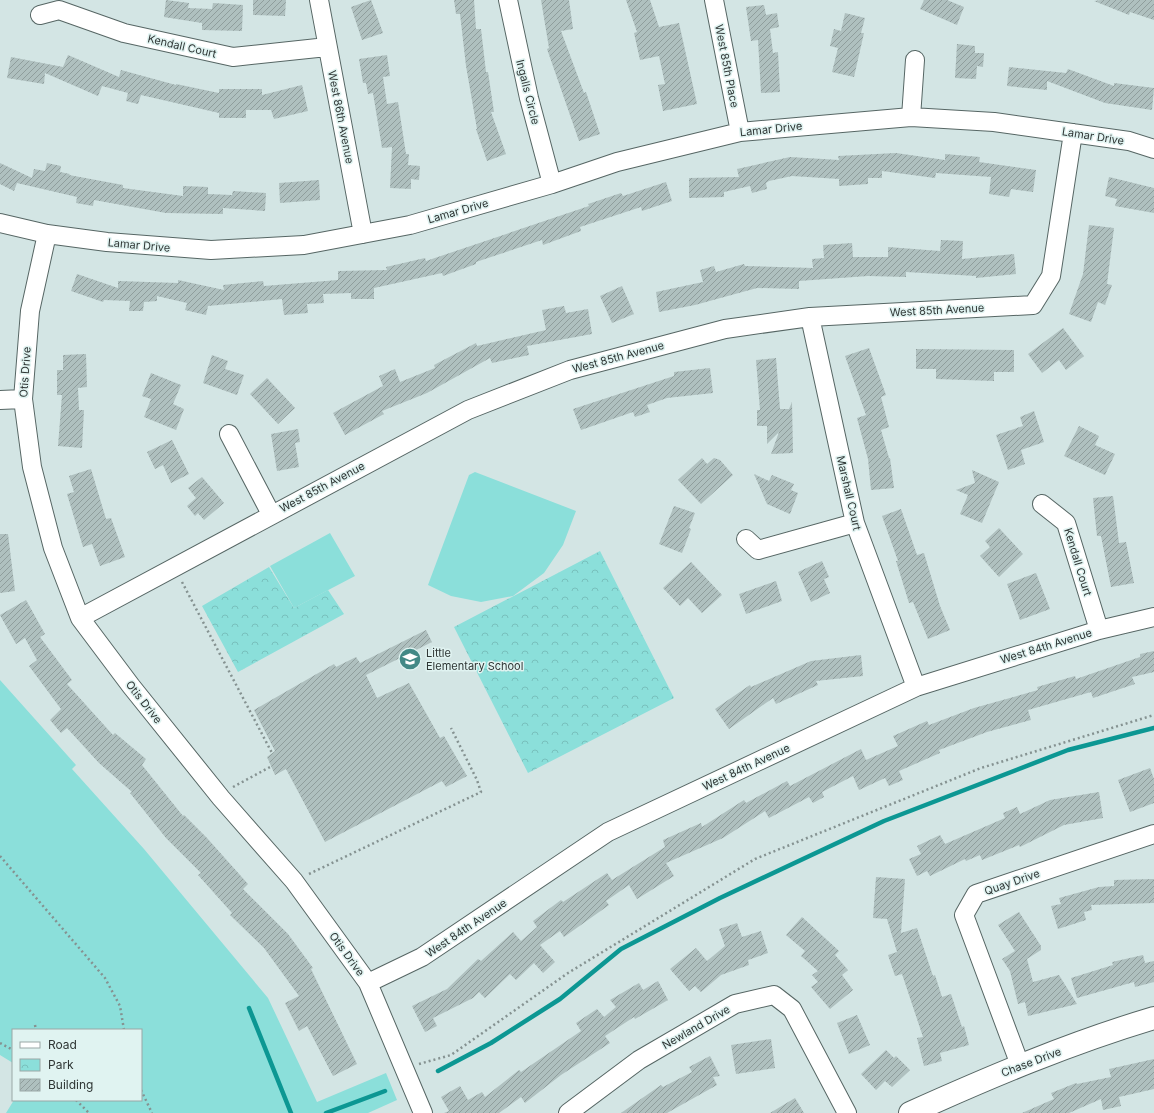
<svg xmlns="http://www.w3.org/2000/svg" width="1154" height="1113" viewBox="0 0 1154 1113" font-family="Inter,sans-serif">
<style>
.grass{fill:#8bdfda}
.park{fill:url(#park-crowns)}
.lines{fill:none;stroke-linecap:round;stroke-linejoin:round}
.stream{stroke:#0c9793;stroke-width:4.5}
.building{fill:url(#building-hatch)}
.street-casing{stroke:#566664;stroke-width:20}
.secondary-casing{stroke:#566664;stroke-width:24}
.path{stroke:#859291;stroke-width:2.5;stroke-dasharray:2 3;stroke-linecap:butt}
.street{stroke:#fff;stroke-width:18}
.secondary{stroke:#fff;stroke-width:22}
.labels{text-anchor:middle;stroke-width:3;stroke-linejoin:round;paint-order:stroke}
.street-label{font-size:11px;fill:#2f3635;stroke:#e0f3f1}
.poi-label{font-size:11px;fill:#2f3635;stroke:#e0f3f1;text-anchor:start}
</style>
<defs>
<pattern id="park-crowns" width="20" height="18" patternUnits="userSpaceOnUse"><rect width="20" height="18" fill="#8bdfda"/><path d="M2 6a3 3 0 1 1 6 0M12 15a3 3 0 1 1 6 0" fill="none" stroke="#78c0bc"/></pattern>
<pattern id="building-hatch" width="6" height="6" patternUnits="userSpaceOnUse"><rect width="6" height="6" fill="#afc0bf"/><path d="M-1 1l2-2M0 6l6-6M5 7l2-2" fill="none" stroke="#8f9d9c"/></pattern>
</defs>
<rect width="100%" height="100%" fill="#d3e5e4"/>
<path class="grass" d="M 475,472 L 576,511 L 563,545 L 544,573 L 513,596 L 481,602 L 451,596 L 428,585 L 469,475 Z
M 330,533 L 355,576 L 294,608 L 270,566 Z
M 0,680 L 76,765 L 72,769 L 144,849 L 268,998 L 317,1102 L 386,1073 L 397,1100 L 368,1113 L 6,1113 L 14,1100 L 141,1100 L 141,1030 L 13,1030 L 13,1063 L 0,1055 Z"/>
<path class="park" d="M 600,551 L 674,698 L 528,773 L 454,627 Z
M 269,567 L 294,608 L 328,590 L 344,614 L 238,672 L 202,606 Z"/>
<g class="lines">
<path class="stream" d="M 249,1008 L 291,1113
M 438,1071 L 491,1043 L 560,999 L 621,949 L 720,898 L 884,821 L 1068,750 L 1154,728
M 326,1113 L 385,1091"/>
</g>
<path class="building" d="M 166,0 L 189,3 L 188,8 L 212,9 L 213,3 L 243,5 L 242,31 L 202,30 L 202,23 L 164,17 Z
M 253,0 L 286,0 L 285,16 L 253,15 Z
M 371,0 L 383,33 L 362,40 L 351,7 Z
M 454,0 L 474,0 L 476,29 L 481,29 L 486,72 L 488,72 L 494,112 L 491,112 L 506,154 L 487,161 L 476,129 L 477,129 L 466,66 L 460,14 L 456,14 Z
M 541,0 L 569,0 L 573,29 L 561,31 L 584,93 L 586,92 L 600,134 L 579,141 L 547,49 L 549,48 Z
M 626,0 L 650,0 L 659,27 L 679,23 L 697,104 L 663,111 L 658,85 L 665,84 L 659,56 L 640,60 L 634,33 L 637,32 Z
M 924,0 L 947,0 L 964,7 L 957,25 L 920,9 Z
M 1101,0 L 1154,0 L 1154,20 L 1130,12 L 1129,15 L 1094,1 Z
M 764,5 L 766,15 L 777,13 L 779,27 L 770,29 L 773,53 L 778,52 L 780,92 L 761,93 L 758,40 L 751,41 L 746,7 Z
M 845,13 L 865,18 L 861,33 L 864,33 L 854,77 L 832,72 L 838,48 L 830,46 L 834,29 L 841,31 Z
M 957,44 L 975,46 L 975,53 L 984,53 L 983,67 L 977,66 L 976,79 L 955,78 Z
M 68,55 L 119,77 L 121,70 L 176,85 L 176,84 L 219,93 L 219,89 L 262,89 L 262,95 L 302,85 L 308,111 L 274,119 L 271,110 L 246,110 L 246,118 L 219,118 L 219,113 L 141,95 L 138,104 L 126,101 L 128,93 L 102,86 L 98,96 L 45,73 L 44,84 L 7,78 L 11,57 L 63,67 Z
M 387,55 L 390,76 L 383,77 L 387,104 L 398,102 L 406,154 L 409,154 L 408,165 L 420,166 L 419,180 L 411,179 L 411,189 L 390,188 L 392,147 L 382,148 L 373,93 L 368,94 L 366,83 L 363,83 L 359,59 Z
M 1009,67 L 1066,73 L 1068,69 L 1114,86 L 1114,83 L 1154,88 L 1152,110 L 1105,103 L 1047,81 L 1047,90 L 1007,86 Z
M 896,153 L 945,160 L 945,154 L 980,157 L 979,162 L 1036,170 L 1033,192 L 1011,189 L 1009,197 L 989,194 L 991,177 L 936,173 L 935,178 L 882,171 L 882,178 L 868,178 L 868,184 L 839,186 L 839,179 L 792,176 L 769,181 L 766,183 L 767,189 L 752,193 L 750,186 L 724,192 L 724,197 L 689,198 L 689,178 L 739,177 L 737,169 L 790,157 L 839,160 L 838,156 Z
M 0,163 L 32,178 L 34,169 L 45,171 L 47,163 L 61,166 L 60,172 L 70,174 L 69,175 L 123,185 L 123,188 L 183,196 L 183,186 L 208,187 L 208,194 L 232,195 L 233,191 L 266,193 L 265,211 L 223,208 L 223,214 L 166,213 L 94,200 L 93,206 L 76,203 L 77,197 L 17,183 L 14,191 L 0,184 Z
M 1109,177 L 1154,188 L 1154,213 L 1115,206 L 1117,199 L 1105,196 Z
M 319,180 L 320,200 L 280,203 L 279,183 Z
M 666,182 L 672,201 L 642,211 L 641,207 L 580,227 L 581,231 L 543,245 L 542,240 L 476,262 L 476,264 L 443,276 L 442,273 L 374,288 L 374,299 L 351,299 L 351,293 L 323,294 L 324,303 L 307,304 L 308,313 L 284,315 L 282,299 L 208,306 L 206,315 L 185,310 L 187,303 L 157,296 L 157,301 L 144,302 L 143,311 L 129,311 L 130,301 L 104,300 L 103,302 L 71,291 L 77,274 L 118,288 L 118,281 L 178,283 L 178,280 L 224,290 L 223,285 L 263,281 L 264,286 L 338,280 L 338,271 L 387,270 L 386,267 L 425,258 L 426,261 L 589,206 L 588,204 L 621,193 L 623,196 Z
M 1089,225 L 1114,228 L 1107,284 L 1112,285 L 1105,305 L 1098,302 L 1091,322 L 1069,314 L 1083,274 Z
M 941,240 L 963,241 L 962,259 L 1014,254 L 1016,274 L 976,278 L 976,276 L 906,272 L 906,277 L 868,276 L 799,281 L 799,289 L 757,288 L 695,305 L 659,312 L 656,292 L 703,282 L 700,270 L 714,266 L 716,272 L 744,264 L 745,266 L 813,268 L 812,259 L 824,258 L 823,245 L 852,243 L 853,257 L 888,257 L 888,247 L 940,251 Z
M 622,286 L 634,314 L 612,323 L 600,296 Z
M 564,306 L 566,313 L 588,309 L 592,334 L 527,346 L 529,355 L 492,363 L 490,358 L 427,393 L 382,411 L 384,414 L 345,435 L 333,413 L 383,386 L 379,376 L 395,369 L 400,382 L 435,368 L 434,365 L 476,343 L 477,346 L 546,330 L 542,310 Z
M 1063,328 L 1084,356 L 1066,370 L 1059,360 L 1042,373 L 1028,354 Z
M 869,348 L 886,395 L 881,397 L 889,427 L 881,430 L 889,458 L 890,458 L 894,488 L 871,490 L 868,459 L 857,418 L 866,415 L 845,356 Z
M 916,349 L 1014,350 L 1014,372 L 994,372 L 994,381 L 936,379 L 936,369 L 916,369 Z
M 86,354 L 87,387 L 78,388 L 79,410 L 84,410 L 82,448 L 58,446 L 62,395 L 57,395 L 57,370 L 63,370 L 63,355 Z
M 212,355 L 228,361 L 225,369 L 244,375 L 237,395 L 203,383 Z
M 776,358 L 780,409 L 789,409 L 792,402 L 793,453 L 771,454 L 779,432 L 767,444 L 767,426 L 757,426 L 757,410 L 760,410 L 756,360 Z
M 710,368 L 713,393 L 667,398 L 647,405 L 650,412 L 635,417 L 633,412 L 581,430 L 573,409 L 674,376 L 674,372 Z
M 151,373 L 181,385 L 173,404 L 184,409 L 176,430 L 144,417 L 151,399 L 142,396 Z
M 267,378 L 295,408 L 278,424 L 250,394 Z
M 1034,411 L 1044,442 L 1021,450 L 1025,464 L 1008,470 L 996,435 L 1023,426 L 1020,417 Z
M 1079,426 L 1099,436 L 1095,445 L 1115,454 L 1105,475 L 1064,456 Z
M 298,429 L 300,442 L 295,443 L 299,467 L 277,471 L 271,434 Z
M 172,440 L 189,474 L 171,483 L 163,465 L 155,469 L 147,452 Z
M 702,458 L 707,464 L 714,458 L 720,460 L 733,475 L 701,504 L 678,480 Z
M 91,469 L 106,519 L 111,518 L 125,557 L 100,566 L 92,544 L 83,547 L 67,494 L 74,492 L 69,476 Z
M 972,470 L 999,482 L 982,523 L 960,514 L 968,495 L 956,490 L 975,483 Z
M 754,474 L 769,481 L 772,475 L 794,484 L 791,490 L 798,493 L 790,514 L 767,504 Z
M 202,477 L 224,503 L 204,520 L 198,513 L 195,516 L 187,506 L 196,498 L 188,488 Z
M 1113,496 L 1119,543 L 1126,542 L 1134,583 L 1111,587 L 1101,536 L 1097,536 L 1093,498 Z
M 674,506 L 695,513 L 689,528 L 691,529 L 682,553 L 659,544 Z
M 901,509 L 917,555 L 924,553 L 940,606 L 950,630 L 928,639 L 913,602 L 909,603 L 896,561 L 898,561 L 882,516 Z
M 999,528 L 1023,554 L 999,577 L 980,556 L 990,547 L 985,541 Z
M 0,534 L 8,534 L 15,591 L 0,593 Z
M 822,561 L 829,577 L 824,579 L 830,593 L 811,602 L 798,572 Z
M 691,562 L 722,595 L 702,613 L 688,598 L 680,606 L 663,588 Z
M 1036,573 L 1050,609 L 1020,620 L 1007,584 Z
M 776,581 L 782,601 L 746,614 L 739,594 Z
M 26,600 L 45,634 L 40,637 L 72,680 L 67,684 L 113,735 L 115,733 L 146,759 L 142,765 L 183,816 L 184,815 L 207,838 L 248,884 L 243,889 L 288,934 L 313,968 L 311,969 L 357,1064 L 333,1076 L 307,1026 L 299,1031 L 285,1003 L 299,996 L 264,948 L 230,915 L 232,913 L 198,875 L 201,873 L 166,838 L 130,793 L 132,792 L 99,763 L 67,728 L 61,733 L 50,720 L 61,709 L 29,666 L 37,660 L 25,638 L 16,644 L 0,615 Z
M 426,630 L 432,642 L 366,675 L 377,698 L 409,683 L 440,738 L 444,736 L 467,776 L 446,787 L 442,781 L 325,842 L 286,769 L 275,775 L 267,757 L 275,751 L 254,710 L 334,664 L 336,667 L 356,657 L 360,663 Z
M 1154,651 L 1154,672 L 1132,677 L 1135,684 L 1093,698 L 1091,692 L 1028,710 L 1031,720 L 987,732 L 939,750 L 940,753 L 899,771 L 903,780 L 889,786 L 885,778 L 859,790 L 853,776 L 822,792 L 824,797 L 813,803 L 809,797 L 769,818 L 765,811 L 723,838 L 666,863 L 674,876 L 637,899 L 629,885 L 606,901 L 609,905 L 564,937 L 560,931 L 540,945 L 555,962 L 543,973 L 534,963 L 516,980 L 510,974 L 485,998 L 479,992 L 473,998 L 433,1018 L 437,1026 L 425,1032 L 412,1006 L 447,989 L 478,959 L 481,961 L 513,932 L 521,941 L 537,927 L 533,921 L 561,900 L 563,902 L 607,873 L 612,880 L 665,847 L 663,840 L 701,823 L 702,827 L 744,800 L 746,803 L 787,781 L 790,786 L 861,749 L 866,760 L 898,746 L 893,736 L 927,721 L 929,725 L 974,708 L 1038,690 L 1037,687 L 1075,676 L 1076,679 L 1140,657 L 1140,654 Z
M 861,655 L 863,676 L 816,681 L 818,685 L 776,704 L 773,698 L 729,729 L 715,709 L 750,685 L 751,687 L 811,661 Z
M 1150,768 L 1154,779 L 1154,803 L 1130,812 L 1118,780 Z
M 1099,792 L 1103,818 L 1064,825 L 1020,847 L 1019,845 L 982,860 L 980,855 L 966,861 L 965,859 L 930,876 L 927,871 L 917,876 L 909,859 L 921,854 L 917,846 L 940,835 L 945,844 L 1005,818 L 1003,813 L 1017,807 L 1020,814 L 1050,800 Z
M 876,877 L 905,879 L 901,933 L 917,928 L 933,976 L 935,975 L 942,997 L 951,994 L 962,1027 L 964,1026 L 969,1045 L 940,1053 L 942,1061 L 924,1066 L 917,1038 L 923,1037 L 902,974 L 895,976 L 888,955 L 897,952 L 887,919 L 873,918 Z
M 1154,879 L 1154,903 L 1091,905 L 1092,910 L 1084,912 L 1086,920 L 1058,929 L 1051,906 L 1061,904 L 1059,898 L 1099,887 L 1114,886 L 1114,880 Z
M 1019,912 L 1041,946 L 1041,950 L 1027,959 L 1033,982 L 1059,975 L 1077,1004 L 1028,1016 L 1025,1002 L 1018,1004 L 1010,971 L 1002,959 L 1015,951 L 998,925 Z
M 802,917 L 839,951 L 835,955 L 848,970 L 842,975 L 853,990 L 830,1009 L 811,987 L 818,982 L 812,975 L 818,971 L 801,956 L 805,951 L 786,935 Z
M 737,923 L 742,937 L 761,931 L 768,953 L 748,960 L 749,965 L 721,975 L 701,992 L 695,986 L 689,991 L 670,969 L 696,948 L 707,961 L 725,946 L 719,929 Z
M 1143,955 L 1145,963 L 1154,961 L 1154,982 L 1135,987 L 1134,982 L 1077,998 L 1071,978 L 1113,965 L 1112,962 Z
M 658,981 L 668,1000 L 635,1019 L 634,1017 L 605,1036 L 610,1043 L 561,1075 L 525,1103 L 521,1097 L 499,1113 L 444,1113 L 449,1111 L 441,1097 L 460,1086 L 468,1100 L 482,1092 L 485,1097 L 519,1070 L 521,1072 L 581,1031 L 576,1023 L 597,1009 L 604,1017 L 616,1007 L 610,1000 L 639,983 L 643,990 Z
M 857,1015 L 870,1045 L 849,1054 L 837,1023 Z
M 771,1039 L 775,1068 L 736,1074 L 731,1045 Z
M 886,1050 L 894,1058 L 896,1056 L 910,1070 L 892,1087 L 885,1081 L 876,1090 L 861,1074 Z
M 710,1056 L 720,1076 L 713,1077 L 717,1085 L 667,1113 L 621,1113 L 661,1085 L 663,1087 L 692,1072 L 689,1067 Z
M 1154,1059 L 1154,1089 L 1119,1097 L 1121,1106 L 1103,1110 L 1101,1099 L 1069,1113 L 1022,1113 L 1054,1099 L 1051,1093 L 1076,1083 L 1077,1084 L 1111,1077 L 1109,1069 Z
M 795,1098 L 804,1113 L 770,1113 Z"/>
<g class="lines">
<g class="street-casing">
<path id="street" d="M 319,0 L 363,234
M 508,0 L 529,98 L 552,184
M 714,0 L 740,132
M 40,15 L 59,10 L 124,33 L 233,57 L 327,47
M 911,117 L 915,60
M 0,223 L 47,234 L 107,242 L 211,250 L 304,245 L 410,225 L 552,184 L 617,162 L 740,132 L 911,117 L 994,122 L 1129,141 L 1154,149
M 47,234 L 30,311 L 23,399 L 32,467 L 53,548 L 80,618 L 131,686 L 221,798 L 294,881 L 368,983 L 423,1113
M 810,317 L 855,523 L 916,687
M 0,400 L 23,399
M 229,434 L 271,514
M 1042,504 L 1066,523 L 1099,630
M 746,539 L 758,550 L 855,523
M 80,618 L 468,410 L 570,370 L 725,329 L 810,317 L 1033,305 L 1051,276 L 1073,133
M 368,983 L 422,957 L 608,832 L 916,687 L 1099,630 L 1154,617
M 1020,1065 L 964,915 L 976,894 L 1154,834
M 568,1113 L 639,1060 L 735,1004 L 774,995 L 792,1009 L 847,1113"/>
</g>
<g class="secondary-casing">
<path id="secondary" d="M 910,1113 C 990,1077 1070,1043 1154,1018"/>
</g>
<path class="path" d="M 182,582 L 272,753
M 233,787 L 270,767
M 0,856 L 105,978 L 120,1006 L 124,1030
M 309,874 L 481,792 L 477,780 L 451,728
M 35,1025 L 36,1030
M 0,1043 L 13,1050
M 419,1064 L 451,1055 L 568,973 L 755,859 L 981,768 L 1154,715
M 141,1090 L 152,1113
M 76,1100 L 89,1113"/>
<use href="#street" class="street"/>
<use href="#secondary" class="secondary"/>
</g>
<defs>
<g id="school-disc" transform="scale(1.15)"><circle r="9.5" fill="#428986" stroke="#e0f3f1"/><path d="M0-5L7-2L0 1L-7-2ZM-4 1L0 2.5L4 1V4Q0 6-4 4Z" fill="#fff"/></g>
</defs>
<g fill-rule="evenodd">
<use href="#school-disc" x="410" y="659"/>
</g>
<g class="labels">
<g class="street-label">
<text transform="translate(182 46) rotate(13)" y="4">Kendall Court</text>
<text transform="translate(727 66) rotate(79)" y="4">West 85th Place</text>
<text transform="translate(528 92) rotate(76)" y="4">Ingalls Circle</text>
<text transform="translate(341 117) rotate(79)" y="4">West 86th Avenue</text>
<text transform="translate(771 129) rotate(-6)" y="4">Lamar Drive</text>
<text transform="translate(1093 136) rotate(9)" y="4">Lamar Drive</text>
<text transform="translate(458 211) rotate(-16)" y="4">Lamar Drive</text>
<text transform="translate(139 245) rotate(5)" y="4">Lamar Drive</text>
<text transform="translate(937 310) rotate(-3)" y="4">West 85th Avenue</text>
<text transform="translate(618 357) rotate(-15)" y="4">West 85th Avenue</text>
<text transform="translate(25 372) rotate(-86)" y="4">Otis Drive</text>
<text transform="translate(322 487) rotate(-28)" y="4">West 85th Avenue</text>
<text transform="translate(849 493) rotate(77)" y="4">Marshall Court</text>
<text transform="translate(1078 562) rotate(73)" y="4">Kendall Court</text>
<text transform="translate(1046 646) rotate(-17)" y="4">West 84th Avenue</text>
<text transform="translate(144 702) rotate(52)" y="4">Otis Drive</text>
<text transform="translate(746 767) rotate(-25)" y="4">West 84th Avenue</text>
<text transform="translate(1012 882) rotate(-19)" y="4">Quay Drive</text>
<text transform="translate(466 928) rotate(-34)" y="4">West 84th Avenue</text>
<text transform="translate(347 954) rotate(54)" y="4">Otis Drive</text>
<text transform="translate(696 1027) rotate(-30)" y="4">Newland Drive</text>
<text transform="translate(1031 1062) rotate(-21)" y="4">Chase Drive</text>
</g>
<g class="poi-label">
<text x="426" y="657">Little<tspan x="426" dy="13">Elementary School</tspan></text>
</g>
</g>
<rect x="12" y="1029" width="130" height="72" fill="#e0f3f1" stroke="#99a7a6"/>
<rect x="20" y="1042" width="20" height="6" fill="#ffffff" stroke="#99a7a6"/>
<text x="48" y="1049" font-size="12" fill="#2f3635">Road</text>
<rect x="20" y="1059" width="20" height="12" fill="url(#park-crowns)" stroke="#99a7a6"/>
<text x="48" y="1069" font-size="12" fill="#2f3635">Park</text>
<rect x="20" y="1079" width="20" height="12" fill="url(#building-hatch)" stroke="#99a7a6"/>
<text x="48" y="1089" font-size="12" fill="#2f3635">Building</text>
</svg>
